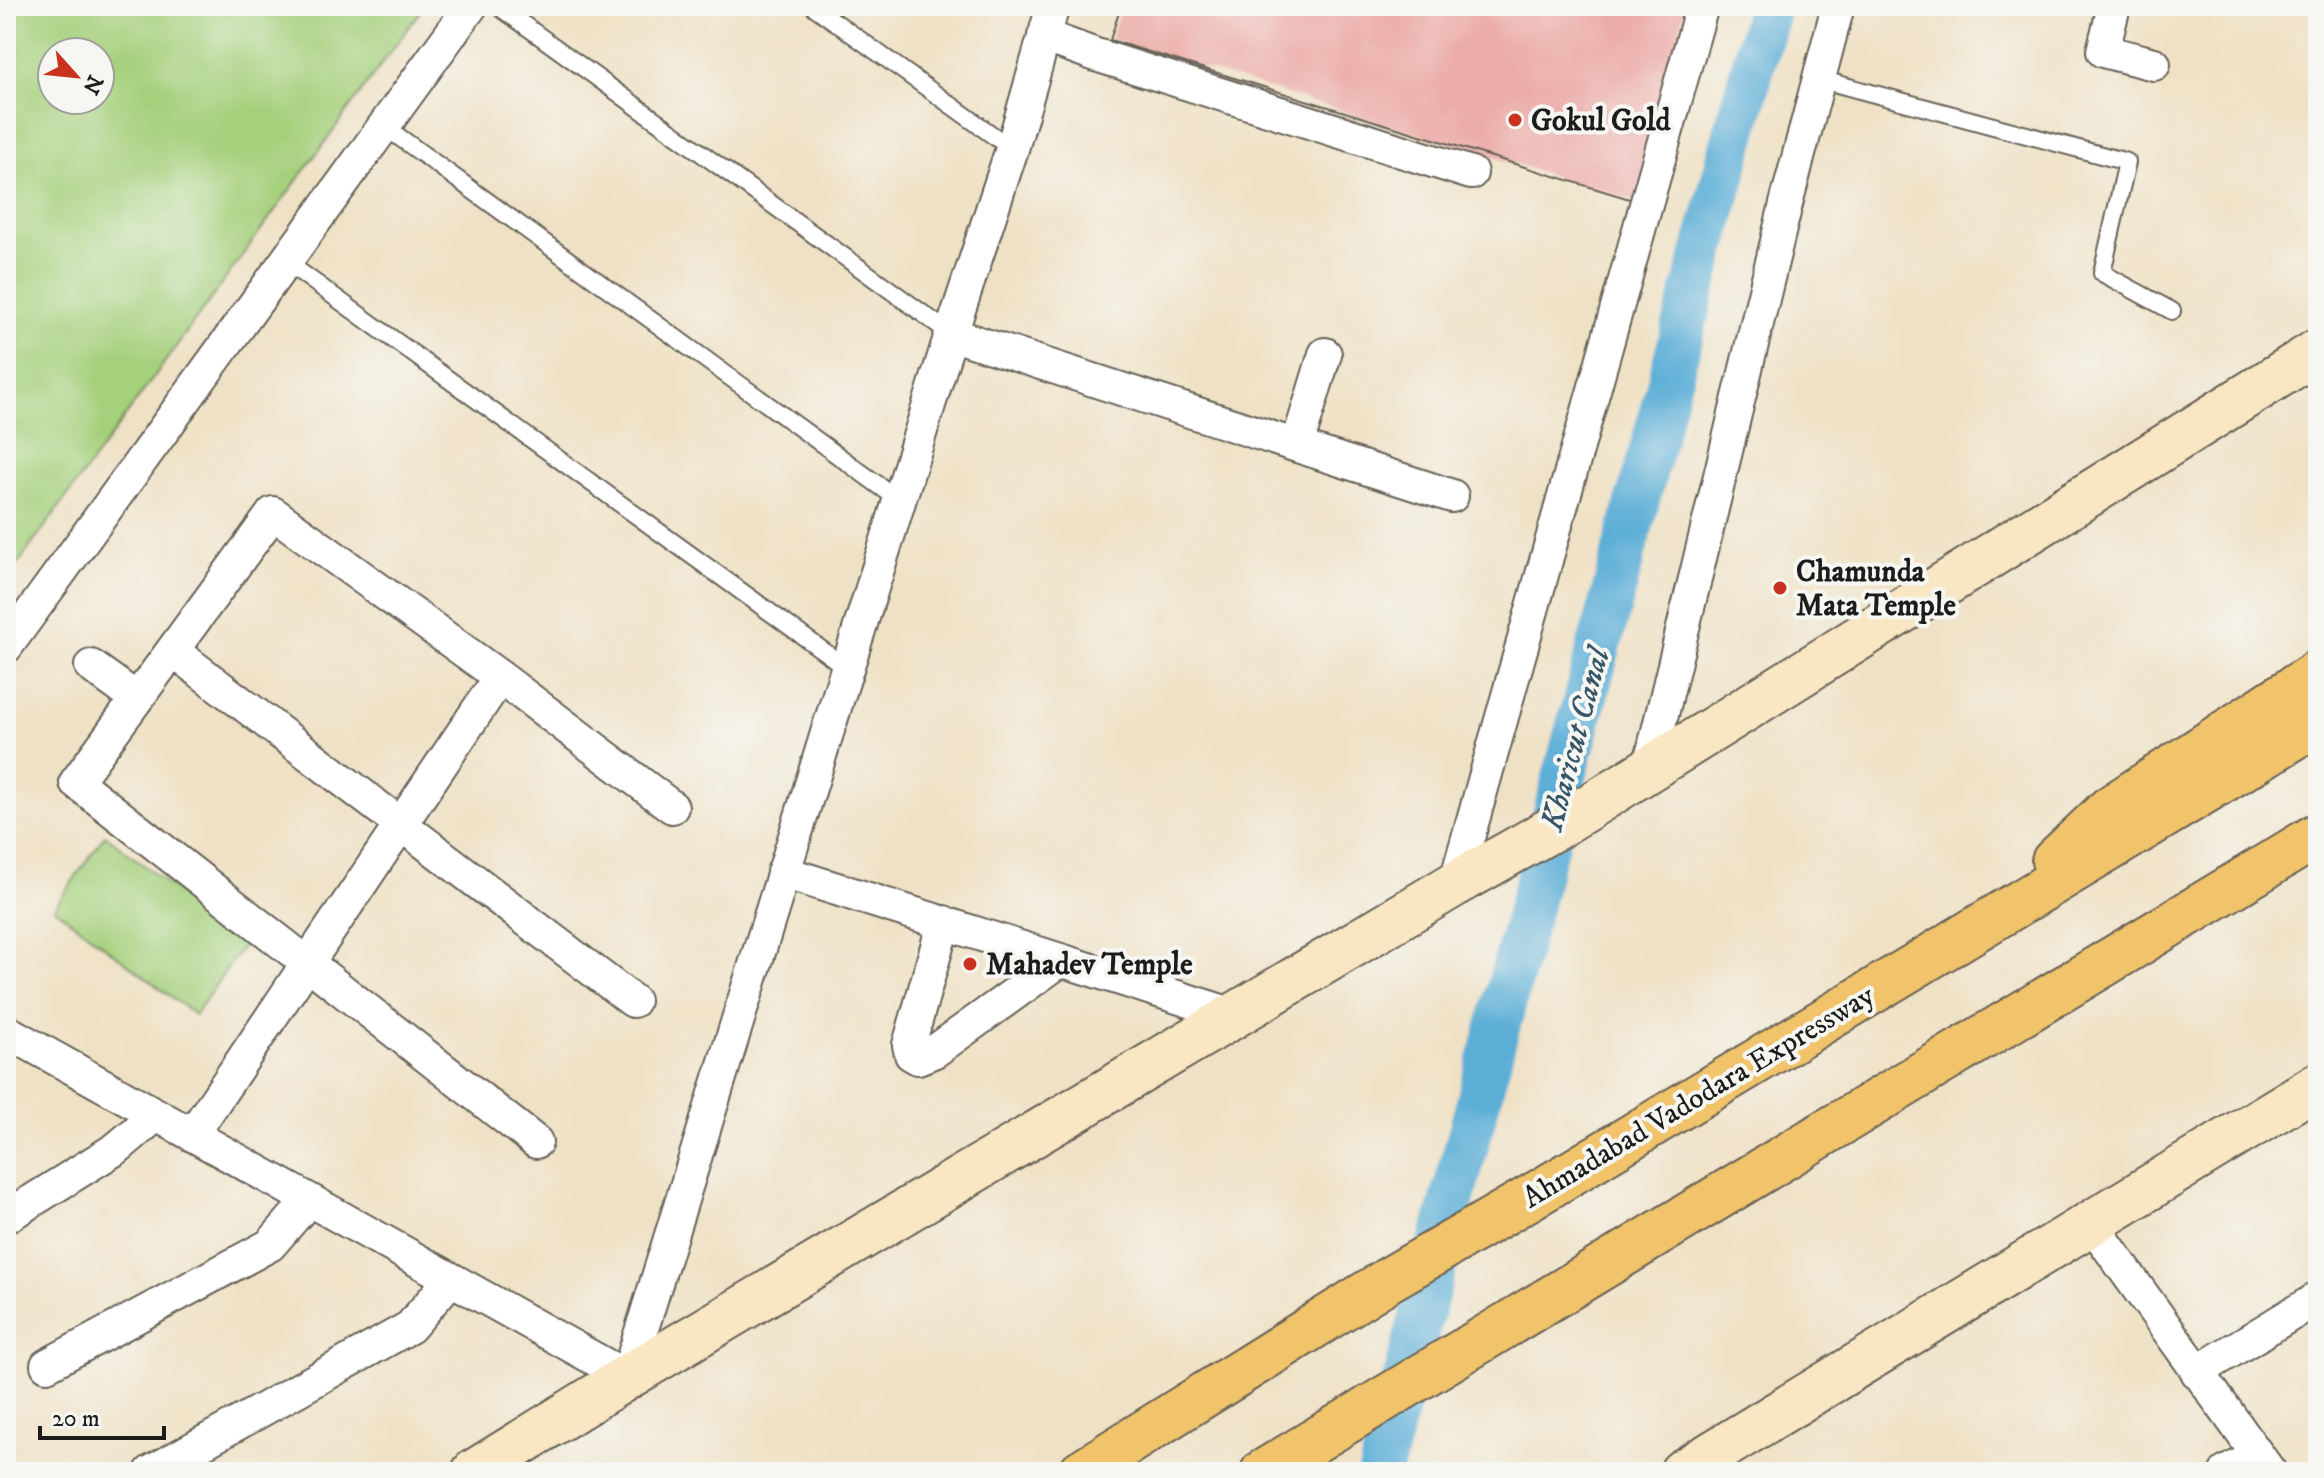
<svg xmlns="http://www.w3.org/2000/svg" width="2324" height="1478" viewBox="0 0 2324 1478" font-family="'IM FELL DW Pica',serif">
<style>
.green{fill:#a5d07c;stroke:#60764c;stroke-width:2;fill-rule:evenodd}
.lines{fill:none;stroke-linecap:round;stroke-linejoin:round}
.canal{stroke:#5caed7;stroke-width:44}
.building{fill:#ecaca7}
.lane-casing{stroke:#666157;stroke-width:20}
.street-casing{stroke:#666157;stroke-width:36}
.secondary-casing{stroke:#666157;stroke-width:48}
.highway-casing{stroke:#666157;stroke-width:48}
.lane{stroke:#fff;stroke-width:16}
.street{stroke:#fff;stroke-width:32}
.secondary{stroke:#f9e7c3;stroke-width:44}
.highway{stroke:#f1c36a;stroke-width:44}
.poi-dot{fill:#c8321e;stroke:#f6f6f2;stroke-width:3}
.labels{text-anchor:middle;stroke-width:8;stroke-linejoin:round;paint-order:stroke}
.poi-label{font-size:30px;font-weight:bold;fill:#1c1c1c;stroke:#f6f6f2;text-anchor:start}
.street-label{font-size:30px;fill:#1c1c1c;stroke:#f6f6f2}
.water-label{font-size:32px;font-style:italic;fill:#365667;stroke:#f6f6f2}
</style>
<rect width="100%" height="100%" fill="#f6f6f2"/>
<filter id="ink" filterUnits="userSpaceOnUse"><feTurbulence type="fractalNoise" baseFrequency=".0125" numOctaves="2"/><feDisplacementMap in="SourceGraphic" scale="16" xChannelSelector="R" yChannelSelector="G"/><feConvolveMatrix kernelMatrix="1 2 1 2 8 2 1 2 1" color-interpolation-filters="sRGB"/></filter>
<filter id="wash" filterUnits="userSpaceOnUse"><feTurbulence type="fractalNoise" baseFrequency=".006" numOctaves="4" result="noise"/><feDisplacementMap in="SourceGraphic" scale="32" xChannelSelector="R" yChannelSelector="G"/><feGaussianBlur stdDeviation="1.8" result="paint"/><feColorMatrix in="noise" values="0 0 0 0 0 0 0 0 0 0 0 0 0 0 0 0 0 1.4 0 .05"/><feComposite in="paint" operator="in"/></filter>
<g filter="url(#wash)">
<rect width="100%" height="100%" fill="#efe1c5"/>
<path class="green" d="M 6,6 L 424,6 L 6,580 ZM 52,52 L 100,52 L 100,100 L 52,100 Z
M 105,835 L 244,944 L 195,1015 L 54,908 Z"/>
<g class="lines">
<path class="canal" d="M 1380,1472 L 1769,6"/>
</g>
<g id="blocks">
<path class="building" d="M 1121,6 L 1686,6 L 1636,201 L 1110,40 Z"/>
</g>
</g>
<g filter="url(#ink)">
<use href="#blocks" fill-opacity="0" stroke="#666157" stroke-width="2"/>
<g class="lines">
<g class="lane-casing">
<path id="lane" d="M 498,6 L 951,334
M 813,6 L 1012,149
M 1819,79 L 2127,162 L 2102,273 L 2172,311
M 384,126 L 899,500
M 285,261 L 847,668"/>
</g>
<g class="street-casing">
<path id="street" d="M 2114,6 L 2103,51 L 2154,64
M 1044,36 L 1096,55 L 1471,173
M 951,334 L 1452,496
M 1297,446 L 1325,354
M 6,647 L 471,6
M 173,651 L 633,1001
M 91,666 L 137,699
M 1649,768 L 1787,200 L 1838,6
M 783,872 L 1234,1015
M 1455,884 L 1702,6
M 944,922 L 909,1045 L 911,1054 L 918,1058 L 935,1051 L 1061,960
M 6,1031 L 627,1377 L 951,334 L 1012,149 L 1053,6
M 192,1135 L 500,677
M 536,1142 L 76,782 L 273,513 L 500,677 L 672,807
M 6,1217 L 117,1148 L 156,1115
M 2091,1223 L 2270,1472
M 47,1365 L 270,1245 L 309,1200
M 2197,1372 L 2318,1298
M 151,1472 L 410,1327 L 451,1279
M 2226,1472 L 2258,1456"/>
</g>
<g class="secondary-casing">
<path id="secondary" d="M 474,1472 L 627,1377 L 1455,884 L 1563,823 L 2318,351
M 1682,1472 L 2318,1085"/>
</g>
<g class="highway-casing">
<path id="highway" d="M 2054,861 L 2110,808 L 2318,672
M 1081,1472 L 1388,1280 L 1543,1190 L 2318,723
M 1263,1472 L 2318,835"/>
</g>
<use href="#lane" class="lane"/>
<use href="#street" class="street"/>
<use href="#secondary" class="secondary"/>
<use href="#highway" class="highway"/>
</g>
</g>
<g class="poi-dot">
<circle cx="1515" cy="120" r="8"/>
<circle cx="1780" cy="588" r="8"/>
<circle cx="970" cy="964" r="8"/>
</g>
<g class="labels">
<g class="poi-label">
<text x="1531" y="130">Gokul Gold</text>
<text x="1796" y="581">Chamunda<tspan x="1796" dy="34">Mata Temple</tspan></text>
<text x="986" y="974">Mahadev Temple</text>
</g>
<g class="street-label">
<text transform="translate(1698 1096) rotate(-31)" y="10">Ahmadabad Vadodara Expressway</text>
</g>
<g class="water-label">
<text transform="translate(1574 739) rotate(-75)" y="11">Kharicut Canal</text>
</g>
</g>
<rect width="2324" height="1478" fill="none" stroke="#f6f6f2" stroke-width="32"/>
<g transform="translate(76 76) rotate(117)"><circle r="38" fill="#f6f6f2" stroke="#9f9f9c" stroke-width="2"/>
<path d="M0-6L14 30L0 20L-14 30Z" fill="#c8321e"/>
<text y="-12" font-size="22" font-weight="bold" text-anchor="middle" fill="#1c1c1c">N</text>
</g>
<path d="M40 1426v12h124v-12" fill="none" stroke="#1c1c1c" stroke-width="4"/>
<text x="52" y="1426" font-size="24" fill="#1c1c1c" stroke="#f6f6f2" stroke-width="6" paint-order="stroke">20 m</text>
</svg>
